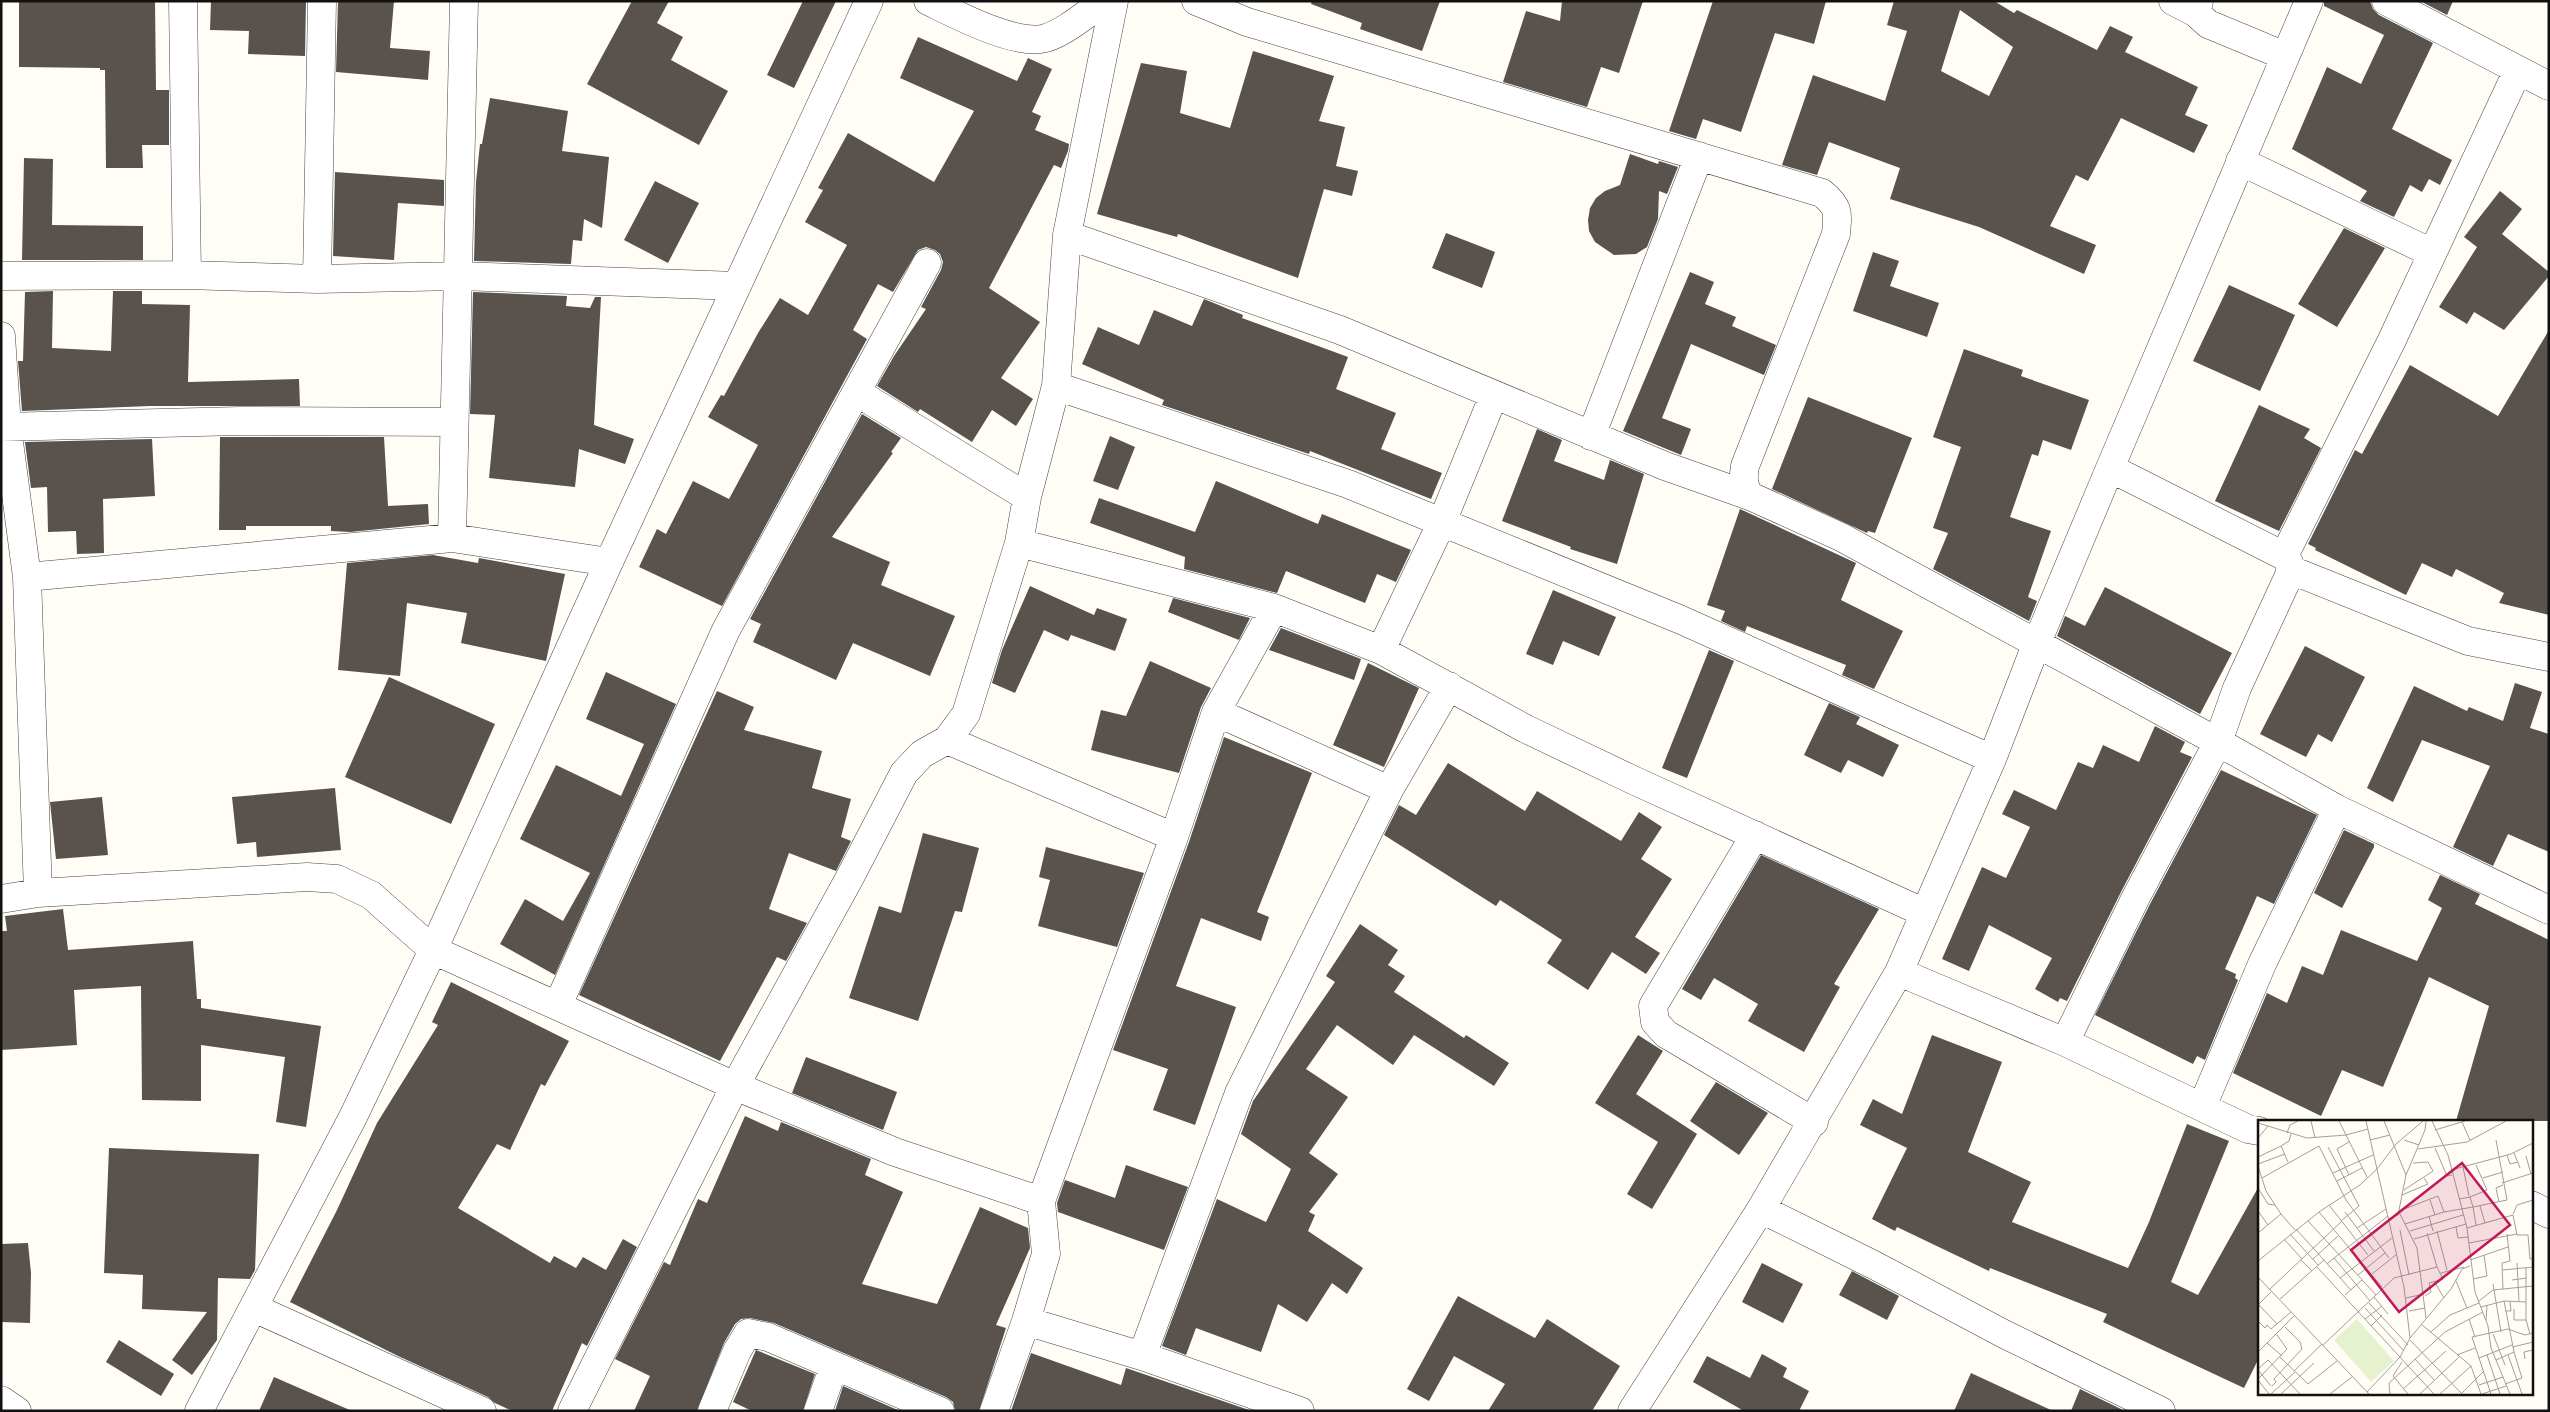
<svg xmlns="http://www.w3.org/2000/svg" width="2550" height="1412" viewBox="0 0 2550 1412" font-family="'Crimson Pro',serif">
<style>
.building{fill:#5a524d;fill-rule:evenodd}
.lines{fill:none;stroke-linecap:round;stroke-linejoin:round}
.street-casing{stroke:#444;stroke-width:29}
.street{stroke:#fff;stroke-width:28}
.inset-road{fill:none;stroke:#a09f9a;stroke-width:1}
.view{fill:#c2185b;fill-opacity:0.15;stroke:#c2185b;stroke-width:2.5}
.inset-edge{fill:none;stroke:#111;stroke-width:2.5}
</style>
<rect width="100%" height="100%" fill="#fffdf5"/>
<path class="building" d="M 19,1 L 155,1 L 156,90 L 169,90 L 169,145 L 142,145 L 143,168 L 106,168 L 105,70 L 100,70 L 100,68 L 19,67 Z
M 211,1 L 306,1 L 305,56 L 248,54 L 249,31 L 210,30 Z
M 338,1 L 394,1 L 390,48 L 430,51 L 428,80 L 336,72 Z
M 632,1 L 669,1 L 657,23 L 683,37 L 671,60 L 728,91 L 699,145 L 587,84 Z
M 803,1 L 836,1 L 794,88 L 767,75 Z
M 1312,1 L 1440,1 L 1422,51 L 1360,29 L 1362,23 L 1311,4 Z
M 1562,1 L 1643,1 L 1619,73 L 1601,67 L 1587,107 L 1503,82 L 1526,11 L 1560,21 Z
M 1713,1 L 1826,1 L 1814,44 L 1775,33 L 1741,132 L 1703,119 L 1696,139 L 1669,131 Z
M 1894,1 L 1994,1 L 2014,13 L 2017,10 L 2097,50 L 2110,26 L 2133,37 L 2125,52 L 2198,87 L 2185,115 L 2208,125 L 2194,153 L 2121,118 L 2088,181 L 2076,175 L 2050,226 L 2096,245 L 2084,274 L 1979,227 L 1890,199 L 1900,168 L 1829,142 L 1817,175 L 1782,165 L 1813,75 L 1885,101 L 1907,31 L 1887,25 ZM 1960,10 L 2013,47 L 1989,96 L 1941,71 Z
M 2324,1 L 2370,1 L 2373,9 L 2379,15 L 2433,43 L 2392,129 L 2452,160 L 2440,185 L 2429,179 L 2422,192 L 2410,185 L 2394,217 L 2360,201 L 2367,191 L 2292,149 L 2327,67 L 2361,84 L 2384,35 L 2324,6 Z
M 2420,1 L 2453,1 L 2447,15 Z
M 918,37 L 1017,81 L 1028,58 L 1052,69 L 1032,112 L 1041,116 L 1035,130 L 1069,144 L 1068,151 L 1061,168 L 1054,165 L 989,288 L 1040,322 L 1001,378 L 1033,399 L 1016,426 L 992,410 L 972,442 L 920,409 L 918,412 L 877,386 L 894,356 L 926,309 L 921,307 L 941,270 L 943,262 L 940,254 L 935,250 L 926,247 L 918,250 L 893,292 L 878,284 L 853,330 L 867,339 L 722,606 L 639,567 L 657,529 L 666,534 L 693,481 L 729,499 L 758,445 L 708,417 L 721,395 L 724,396 L 758,333 L 780,298 L 808,315 L 847,245 L 805,222 L 823,190 L 818,188 L 848,133 L 934,182 L 974,111 L 900,78 Z
M 1253,51 L 1334,76 L 1319,121 L 1345,127 L 1336,166 L 1358,171 L 1352,196 L 1324,189 L 1298,278 L 1178,234 L 1177,237 L 1097,214 L 1141,63 L 1187,71 L 1180,113 L 1230,128 Z
M 490,98 L 568,111 L 562,151 L 609,157 L 602,228 L 584,219 L 582,241 L 573,240 L 571,264 L 474,261 L 476,182 L 480,144 L 482,144 Z
M 1630,154 L 1658,164 L 1659,161 L 1678,167 L 1667,194 L 1659,191 L 1658,219 L 1647,247 L 1636,254 L 1614,255 L 1595,242 L 1589,231 L 1588,220 L 1590,208 L 1596,198 L 1605,191 L 1620,185 Z
M 24,158 L 53,159 L 52,225 L 143,226 L 143,260 L 22,260 Z
M 335,172 L 444,180 L 444,206 L 398,203 L 394,260 L 333,256 Z
M 655,181 L 699,203 L 668,263 L 624,240 Z
M 2500,191 L 2522,209 L 2502,234 L 2549,272 L 2549,276 L 2504,330 L 2474,312 L 2467,324 L 2439,307 L 2477,247 L 2464,237 Z
M 2344,228 L 2385,248 L 2337,327 L 2298,304 Z
M 1446,233 L 1495,252 L 1482,288 L 1432,268 Z
M 1873,252 L 1899,261 L 1890,286 L 1939,303 L 1927,337 L 1853,311 Z
M 1690,272 L 1714,282 L 1705,304 L 1736,317 L 1732,326 L 1776,345 L 1764,375 L 1691,344 L 1662,418 L 1691,429 L 1681,455 L 1623,431 Z
M 2229,285 L 2295,315 L 2260,391 L 2193,361 Z
M 53,291 L 52,348 L 111,351 L 113,291 L 142,291 L 142,304 L 190,305 L 188,382 L 299,379 L 300,406 L 150,406 L 22,411 L 18,361 L 23,361 L 25,292 Z
M 473,292 L 567,296 L 566,306 L 590,308 L 595,297 L 601,297 L 594,425 L 634,439 L 625,464 L 579,449 L 575,487 L 489,478 L 495,415 L 470,414 Z
M 1204,299 L 1243,315 L 1242,318 L 1348,357 L 1336,389 L 1396,413 L 1381,449 L 1442,473 L 1431,499 L 1310,451 L 1309,454 L 1162,405 L 1164,400 L 1082,364 L 1098,327 L 1139,345 L 1154,310 L 1192,326 Z
M 2549,330 L 2549,615 L 2499,603 L 2504,593 L 2456,569 L 2452,577 L 2422,563 L 2406,595 L 2315,550 L 2316,548 L 2308,544 L 2355,450 L 2362,454 L 2410,365 L 2498,416 Z
M 1964,349 L 2023,370 L 2021,376 L 2089,400 L 2071,450 L 2043,440 L 2038,456 L 2032,454 L 2010,517 L 2051,531 L 2028,597 L 2037,601 L 2029,621 L 1933,569 L 1948,533 L 1933,528 L 1961,447 L 1933,437 Z
M 1808,397 L 1912,438 L 1875,533 L 1868,531 L 1867,533 L 1772,489 Z
M 2259,405 L 2310,429 L 2304,438 L 2321,448 L 2279,531 L 2215,501 Z
M 862,414 L 901,438 L 891,452 L 893,453 L 832,537 L 890,562 L 881,585 L 955,616 L 930,676 L 853,643 L 836,680 L 753,642 L 761,624 L 750,619 Z
M 1537,429 L 1562,440 L 1554,461 L 1604,480 L 1610,460 L 1644,474 L 1617,564 L 1570,549 L 1571,547 L 1502,521 Z
M 1110,436 L 1135,447 L 1118,490 L 1093,481 Z
M 220,437 L 384,437 L 388,506 L 428,504 L 429,524 L 350,532 L 331,531 L 331,526 L 246,526 L 246,530 L 219,530 Z
M 152,439 L 155,496 L 103,499 L 104,553 L 77,554 L 76,531 L 48,532 L 47,487 L 31,488 L 25,442 Z
M 1216,481 L 1318,524 L 1322,514 L 1411,550 L 1396,582 L 1377,574 L 1365,603 L 1286,571 L 1277,593 L 1184,569 L 1185,557 L 1090,523 L 1099,498 L 1195,532 Z
M 1740,509 L 1856,563 L 1841,600 L 1903,631 L 1874,689 L 1842,675 L 1846,665 L 1747,626 L 1745,632 L 1721,621 L 1725,611 L 1707,605 Z
M 433,555 L 478,563 L 479,558 L 565,574 L 546,661 L 461,643 L 467,613 L 407,603 L 400,676 L 338,670 L 347,563 Z
M 1030,586 L 1094,615 L 1097,608 L 1127,619 L 1115,651 L 1071,635 L 1068,641 L 1044,630 L 1015,693 L 992,683 L 1002,650 Z
M 2105,587 L 2232,653 L 2200,714 L 2057,636 L 2065,616 L 2085,626 Z
M 1553,590 L 1616,617 L 1599,656 L 1563,641 L 1553,665 L 1526,654 Z
M 1173,598 L 1250,618 L 1239,640 L 1168,612 Z
M 1281,628 L 1361,659 L 1354,680 L 1269,650 Z
M 2305,646 L 2365,677 L 2332,742 L 2318,734 L 2306,757 L 2260,734 Z
M 1709,650 L 1734,661 L 1687,778 L 1662,768 Z
M 1150,661 L 1211,688 L 1201,707 L 1179,773 L 1091,750 L 1101,710 L 1126,716 Z
M 1368,663 L 1419,688 L 1384,767 L 1333,745 Z
M 606,672 L 676,704 L 555,975 L 500,944 L 525,899 L 563,921 L 590,873 L 520,839 L 556,765 L 621,796 L 644,744 L 586,719 Z
M 389,677 L 495,724 L 451,824 L 345,777 Z
M 2515,683 L 2542,692 L 2530,728 L 2549,734 L 2549,852 L 2508,834 L 2493,866 L 2453,847 L 2490,766 L 2422,740 L 2393,802 L 2367,788 L 2414,686 L 2467,711 L 2469,707 L 2503,721 Z
M 717,691 L 754,707 L 744,730 L 822,751 L 812,788 L 851,799 L 841,837 L 851,841 L 836,871 L 789,853 L 769,909 L 807,923 L 786,961 L 777,957 L 720,1061 L 579,995 Z
M 1829,703 L 1860,717 L 1856,724 L 1899,745 L 1883,777 L 1848,760 L 1841,773 L 1804,755 Z
M 2155,726 L 2185,742 L 2180,752 L 2192,757 L 2121,892 L 2067,1001 L 2060,998 L 2058,1002 L 2035,989 L 2052,958 L 1989,925 L 1969,971 L 1942,959 L 1982,867 L 2006,878 L 2030,827 L 2002,814 L 2014,790 L 2056,810 L 2078,762 L 2093,768 L 2103,745 L 2139,762 Z
M 1224,737 L 1312,773 L 1257,912 L 1269,917 L 1261,941 L 1201,918 L 1176,986 L 1236,1007 L 1195,1125 L 1153,1110 L 1168,1069 L 1113,1050 L 1189,842 Z
M 1448,763 L 1525,811 L 1537,791 L 1621,841 L 1639,812 L 1662,827 L 1641,859 L 1672,879 L 1635,937 L 1660,953 L 1646,974 L 1612,952 L 1588,990 L 1547,963 L 1562,940 L 1500,900 L 1496,906 L 1384,835 L 1399,805 L 1416,815 Z
M 2221,770 L 2317,815 L 2274,904 L 2257,896 L 2225,969 L 2236,974 L 2235,978 L 2238,980 L 2205,1060 L 2197,1056 L 2193,1064 L 2095,1015 L 2149,906 Z
M 335,788 L 341,850 L 257,857 L 256,842 L 237,844 L 232,797 Z
M 102,797 L 108,855 L 56,859 L 50,802 Z
M 2344,830 L 2374,844 L 2374,847 L 2342,908 L 2314,893 Z
M 923,833 L 979,848 L 962,912 L 955,911 L 918,1021 L 849,998 L 879,906 L 901,913 Z
M 1046,847 L 1144,873 L 1117,947 L 1038,926 L 1050,880 L 1039,877 Z
M 1761,855 L 1879,909 L 1834,984 L 1840,987 L 1804,1052 L 1748,1021 L 1758,1004 L 1714,978 L 1701,1000 L 1682,989 Z
M 2440,875 L 2480,894 L 2475,904 L 2549,940 L 2549,1121 L 2456,1121 L 2489,1006 L 2429,977 L 2383,1087 L 2342,1070 L 2321,1116 L 2233,1073 L 2267,993 L 2287,1003 L 2302,966 L 2323,975 L 2341,930 L 2417,961 L 2442,908 L 2428,900 Z
M 63,909 L 68,950 L 193,941 L 197,999 L 201,999 L 201,1008 L 321,1026 L 306,1127 L 276,1122 L 285,1057 L 201,1045 L 201,1101 L 142,1100 L 141,986 L 74,990 L 77,1045 L 1,1050 L 1,931 L 7,931 L 5,916 Z
M 1360,924 L 1398,950 L 1388,965 L 1405,976 L 1394,992 L 1464,1038 L 1466,1035 L 1509,1063 L 1494,1086 L 1414,1035 L 1393,1065 L 1337,1025 L 1306,1069 L 1348,1097 L 1309,1153 L 1338,1174 L 1309,1212 L 1315,1215 L 1308,1231 L 1363,1268 L 1347,1294 L 1332,1283 L 1307,1322 L 1278,1304 L 1261,1352 L 1196,1328 L 1186,1355 L 1162,1346 L 1217,1199 L 1266,1222 L 1291,1169 L 1241,1134 L 1253,1101 L 1335,982 L 1326,976 Z
M 451,982 L 569,1041 L 545,1086 L 541,1084 L 510,1150 L 497,1144 L 458,1208 L 550,1263 L 554,1256 L 576,1268 L 583,1257 L 606,1270 L 623,1239 L 637,1247 L 587,1346 L 582,1343 L 552,1411 L 512,1411 L 495,1403 L 488,1397 L 398,1356 L 290,1302 L 337,1210 L 377,1123 L 438,1025 L 432,1022 Z
M 1638,1035 L 1663,1051 L 1636,1094 L 1697,1134 L 1652,1209 L 1627,1194 L 1658,1142 L 1595,1103 Z
M 1932,1035 L 2002,1062 L 1968,1152 L 2031,1182 L 2012,1222 L 2128,1268 L 2149,1222 L 2187,1124 L 2229,1141 L 2171,1282 L 2198,1295 L 2259,1186 L 2259,1358 L 2244,1388 L 2103,1322 L 2107,1314 L 1990,1268 L 1989,1271 L 1897,1227 L 1895,1231 L 1872,1219 L 1907,1148 L 1860,1125 L 1873,1099 L 1902,1114 Z
M 806,1057 L 897,1092 L 883,1130 L 792,1093 Z
M 1716,1082 L 1768,1113 L 1739,1155 L 1690,1121 Z
M 745,1116 L 778,1131 L 781,1122 L 871,1159 L 865,1175 L 903,1192 L 862,1284 L 937,1304 L 980,1207 L 1028,1228 L 1030,1248 L 996,1325 L 1006,1328 L 979,1411 L 955,1411 L 953,1402 L 946,1397 L 774,1323 L 750,1318 L 741,1319 L 735,1324 L 724,1343 L 697,1411 L 634,1411 L 650,1376 L 615,1359 L 664,1262 L 670,1265 L 698,1199 L 707,1203 Z
M 109,1148 L 259,1154 L 255,1270 L 250,1279 L 218,1278 L 217,1340 L 192,1375 L 172,1360 L 207,1312 L 142,1309 L 143,1275 L 104,1273 Z
M 1126,1165 L 1188,1187 L 1164,1250 L 1058,1212 L 1057,1203 L 1065,1180 L 1115,1198 Z
M 28,1243 L 31,1273 L 30,1323 L 1,1322 L 1,1244 Z
M 1762,1263 L 1803,1284 L 1783,1323 L 1742,1302 Z
M 1852,1271 L 1899,1296 L 1887,1320 L 1839,1295 Z
M 1458,1296 L 1535,1338 L 1547,1319 L 1620,1366 L 1592,1411 L 1488,1411 L 1505,1384 L 1454,1356 L 1429,1401 L 1407,1389 Z
M 119,1340 L 174,1374 L 161,1396 L 106,1362 Z
M 756,1350 L 815,1374 L 803,1411 L 752,1411 L 733,1402 Z
M 1031,1353 L 1121,1385 L 1126,1368 L 1252,1411 L 1011,1411 Z
M 1762,1354 L 1787,1368 L 1783,1377 L 1809,1391 L 1799,1411 L 1744,1411 L 1693,1382 L 1707,1356 L 1750,1378 Z
M 1971,1373 L 2053,1411 L 1954,1411 Z
M 274,1377 L 352,1411 L 259,1411 Z
M 843,1386 L 900,1411 L 835,1411 Z
M 2080,1389 L 2125,1411 L 2071,1411 Z"/>
<g class="lines">
<g class="street-casing">
<path id="street" d="M 183,1 L 187,275
M 928,1 C 955,14 1017,47 1046,38 C 1067,31 1087,13 1105,1
M 1196,1 L 1247,22 L 1822,193 C 1839,207 1838,212 1836,234 L 1745,466 C 1743,478 1743,486 1750,496 L 1841,537 L 2218,742 L 2135,899 L 2065,1042
M 2173,1 L 2196,13
M 2199,1 L 2196,13 L 2208,24 L 2285,56
M 2386,1 L 2549,86
M 2240,161 L 2432,253
M 1067,235 L 1340,330 L 1665,466 L 1750,496
M 1,276 L 187,275 L 317,279 L 458,276 L 737,286
M 317,279 L 322,1
M 1,336 L 7,427 L 27,577 L 38,893
M 1056,386 L 1348,484 L 1679,619 L 1992,759
M 858,393 L 1027,497
M 1,427 L 240,421 L 453,422
M 1591,436 L 1699,156
M 2110,468 L 2284,556 C 2293,565 2291,571 2286,582 L 2237,688 L 2218,742 L 2337,809 L 2549,910
M 452,538 L 464,1
M 1019,543 L 1274,608 L 1381,650 L 1526,729 L 1633,780 L 1925,913
M 2284,556 L 2391,342 L 2518,70
M 2291,570 L 2468,641 L 2549,657
M 27,577 L 452,538 L 609,562
M 1381,650 L 1442,522 L 1494,395
M 1216,712 L 1389,790
M 947,740 L 1174,837
M 1755,835 L 1653,1006 L 1655,1022 L 1666,1034 L 1814,1122
M 1,899 L 38,893 L 307,877 L 337,879 L 371,895 L 433,950 L 735,1086 L 895,1152 L 1041,1201 L 1174,837 L 1216,712 L 1274,608
M 1899,972 L 2065,1042 L 2248,1129 L 2259,1131
M 558,1005 L 726,630 L 927,263
M 2202,1107 L 2262,964 L 2337,809
M 2531,1205 L 2549,1214
M 1761,1209 L 1874,1265 L 2004,1334 L 2161,1411
M 254,1308 L 482,1411
M 1026,1321 L 1142,1356 L 1300,1411
M 1142,1356 L 1239,1093 L 1389,790 L 1449,686
M 1,1400 L 17,1411
M 199,1411 L 353,1117 L 433,950 L 609,562 L 869,1
M 572,1411 L 735,1086 L 849,879 L 904,773 L 922,754 L 947,740 L 966,714 L 1019,543 L 1027,497 L 1056,386 L 1067,235 L 1114,1
M 712,1411 L 737,1351 L 748,1333 L 768,1337 L 940,1411
M 818,1411 L 834,1366
M 994,1411 L 1026,1321 L 1046,1254 L 1041,1201
M 1632,1411 L 1761,1209 L 1899,972 L 1992,759 L 2036,645 L 2110,468 L 2309,1"/>
</g>
<use href="#street" class="street"/>
</g>
<g transform="translate(2258 1120)">
<rect width="275" height="275" fill="#fffdf5"/>
<path d="M 99,199 L 136,241 L 113,262 L 76,220 Z" fill="#e6f2cf"/>
<path class="inset-road" d="M 53,1 L 57,18M 81,1 L 109,57M 108,1 L 146,167 L 152,218 L 142,237 L 109,272M 126,1 L 148,55M 174,1 L 190,35 L 209,108 L 217,172 L 230,206 L 233,228 L 252,274M 204,2 L 212,20M 0,3 L 49,18 L 88,15 L 110,9M 177,10 L 207,1M 29,13 L 32,5 L 40,1M 0,18 L 10,6M 112,20 L 132,15M 146,20 L 161,25M 91,22 L 79,29 L 91,55M 23,26 L 31,21 L 33,14M 70,27 L 101,86 L 83,101M 177,28 L 189,56 L 194,55M 160,29 L 209,22 L 248,1M 256,33 L 262,48M 249,35 L 252,44 L 260,42M 268,36 L 273,54M 0,37 L 23,26 L 30,42M 0,44 L 27,34M 0,46 L 8,71 L 23,94M 205,47 L 211,76M 193,50 L 253,34 L 275,23M 75,53 L 115,35M 4,58 L 61,26 L 88,80 L 131,138M 225,58 L 245,52M 79,61 L 104,48M 244,63 L 275,53M 0,68 L 10,84 L 17,85M 146,70 L 175,51 L 170,42 L 155,43M 144,75 L 170,64 L 166,58M 212,77 L 229,70 L 218,45M 201,79 L 212,77 L 215,87 L 249,80 L 238,20M 172,80 L 177,95M 241,82 L 238,68 L 245,65M 71,85 L 110,135M 222,86 L 227,103M 0,91 L 10,105M 141,91 L 180,76 L 186,92 L 215,87 L 218,105M 61,92 L 124,167M 87,92 L 116,131M 141,92 L 159,128 L 168,198M 255,94 L 259,85 L 275,80M 171,96 L 175,111M 130,99 L 140,95 L 148,55 L 167,10 L 168,1M 50,101 L 118,175M 147,104 L 186,92M 198,107 L 200,118 L 210,117M 99,108 L 128,89M 209,108 L 255,95 L 259,115 L 270,115 L 272,139 L 275,139M 38,109 L 93,170M 142,110 L 151,155M 152,111 L 205,95M 179,111 L 189,150M 0,113 L 23,94 L 37,110M 32,114 L 60,145M 26,119 L 44,139M 156,119 L 208,104M 211,123 L 259,114M 76,138 L 130,96M 55,139 L 80,116M 43,140 L 54,151M 212,140 L 250,127M 0,141 L 61,92 L 102,65 L 119,49 L 138,24 L 165,1M 259,143 L 261,181M 69,144 L 76,138 L 112,181M 59,147 L 176,274M 268,148 L 268,182M 245,150 L 275,147M 183,153 L 206,147M 114,154 L 139,134M 100,155 L 127,133M 0,157 L 111,274M 82,158 L 134,118M 215,159 L 229,156 L 226,135M 254,160 L 269,158M 176,161 L 186,178M 198,161 L 209,188M 235,164 L 243,212M 12,169 L 83,102M 245,169 L 244,143 L 252,141 L 249,114M 87,175 L 104,160M 167,176 L 173,172 L 171,163 L 185,159 L 179,147M 116,177 L 130,194M 148,178 L 166,174M 22,179 L 66,140M 221,181 L 235,170 L 275,166M 246,181 L 256,232M 111,183 L 150,225M 0,184 L 19,204M 0,185 L 13,172M 223,187 L 246,181 L 268,182 L 268,200 L 272,214M 107,188 L 146,231M 256,189 L 256,200 L 268,200M 151,191 L 167,188M 247,191 L 253,191 L 252,181M 107,199 L 124,186M 211,199 L 217,217M 228,200 L 229,185M 0,201 L 7,208 L 9,205 L 13,209 L 33,192M 163,204 L 213,246 L 223,274M 113,206 L 124,195M 173,212 L 192,195 L 221,183M 235,214 L 247,245M 152,218 L 193,169 L 204,149 L 212,146M 152,220 L 204,274M 9,223 L 23,235M 65,225 L 136,158 L 179,147 L 169,113M 255,227 L 275,222M 0,232 L 37,195M 199,235 L 217,228M 229,235 L 242,274M 250,235 L 264,274M 22,237 L 50,264 L 79,241M 221,238 L 254,225M 157,239 L 176,260M 267,239 L 266,232 L 275,230M 238,240 L 256,232 L 264,258 L 247,264M 144,242 L 135,256 L 150,274M 0,249 L 10,240 L 42,274M 0,250 L 13,266M 36,251 L 64,224M 0,259 L 29,229 L 19,215M 0,260 L 11,274M 221,265 L 245,257M 14,266 L 18,262 L 16,259 L 44,229 L 42,222 L 27,207M 145,269 L 188,231M 204,273 L 226,251M 13,274 L 37,252M 23,274 L 56,243M 72,274 L 94,257M 132,274 L 131,263 L 187,212 L 225,192M 162,274 L 201,237M 182,274 L 213,246M 224,274 L 248,266M 233,274 L 214,217 L 250,209 L 267,215 L 275,213"/>
<path class="view" d="M 204,43 L 252,105 L 141,192 L 93,130 Z"/>
<rect width="275" height="275" class="inset-edge"/>
</g>
<rect width="2550" height="1412" fill="none" stroke="#111111" stroke-width="5"/>
</svg>
